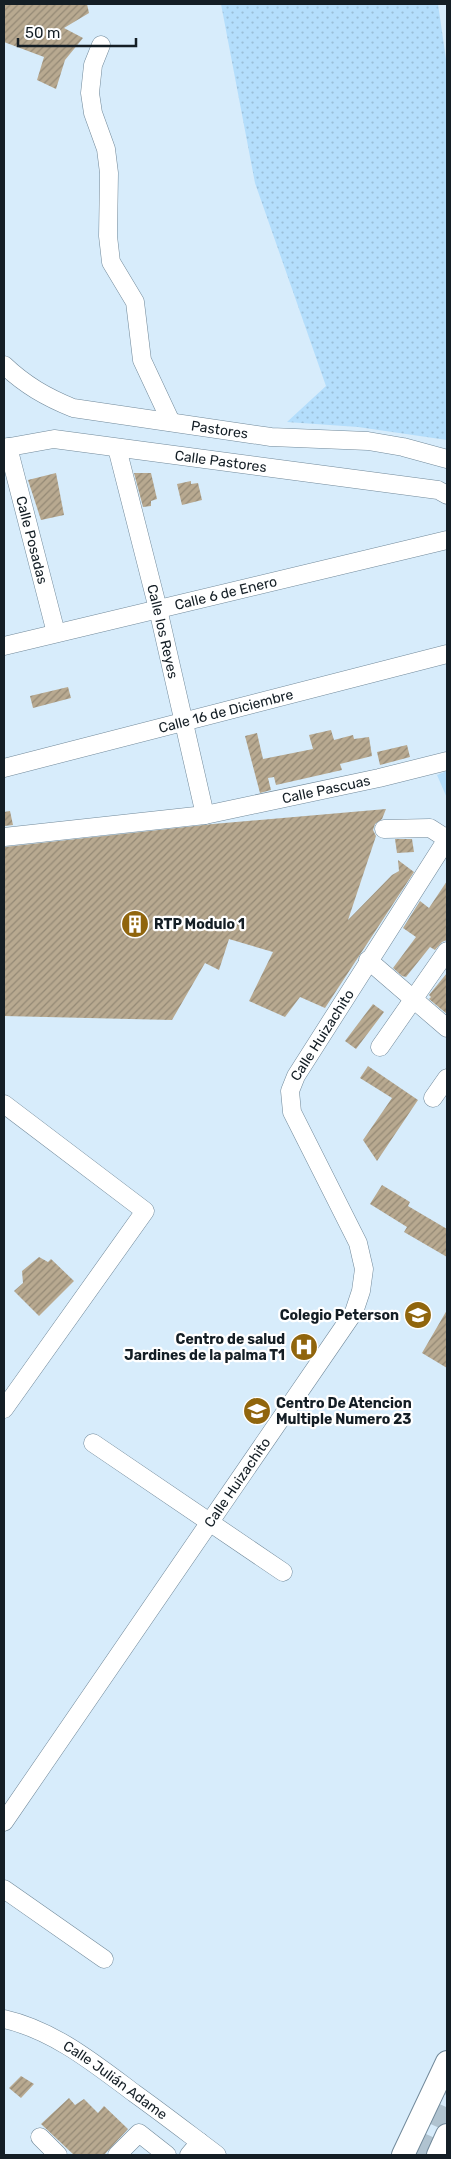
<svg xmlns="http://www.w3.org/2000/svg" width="451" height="2159" viewBox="0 0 451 2159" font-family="Rubik,sans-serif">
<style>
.grass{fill:url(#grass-dots)}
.pitch{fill:#b4defc}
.building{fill:url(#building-hatch)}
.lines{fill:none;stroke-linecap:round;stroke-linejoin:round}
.major-tunnel{stroke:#b0c3d0;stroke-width:22;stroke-dasharray:22 11;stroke-linecap:butt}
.minor-casing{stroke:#71899a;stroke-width:19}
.major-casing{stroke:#71899a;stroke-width:24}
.minor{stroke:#fff;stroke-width:18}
.major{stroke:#fff;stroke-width:22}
.labels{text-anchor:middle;stroke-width:4.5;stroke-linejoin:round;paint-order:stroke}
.street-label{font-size:14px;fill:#141e25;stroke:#fff}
.poi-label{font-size:14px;font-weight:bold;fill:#141e25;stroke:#fff;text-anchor:start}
</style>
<defs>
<pattern id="grass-dots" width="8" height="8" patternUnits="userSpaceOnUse" patternTransform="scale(1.25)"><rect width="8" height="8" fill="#b4defc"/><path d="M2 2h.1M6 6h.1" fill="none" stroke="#9abed8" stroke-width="1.8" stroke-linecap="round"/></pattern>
<pattern id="building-hatch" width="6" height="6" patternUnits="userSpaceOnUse" patternTransform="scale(1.25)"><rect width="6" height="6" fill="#b8a990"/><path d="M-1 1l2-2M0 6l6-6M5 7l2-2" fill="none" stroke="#948975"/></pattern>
</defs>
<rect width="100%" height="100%" fill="#d7ecfb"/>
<path class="grass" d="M 221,4 L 438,4 L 447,66 L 447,440 L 358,427 L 287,422 L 326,386 L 255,183 Z"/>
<path class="pitch" d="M 447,771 L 447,798 L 437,775 Z"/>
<path class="building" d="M 4,4 L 87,4 L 89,13 L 64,28 L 83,38 L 65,60 L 56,89 L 37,80 L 44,57 L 4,42 Z
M 56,473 L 64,515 L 41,520 L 28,480 Z
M 134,473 L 151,473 L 157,499 L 151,501 L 151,506 L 143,507 Z
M 191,481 L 191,484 L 198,483 L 202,500 L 182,505 L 177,484 Z
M 68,687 L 71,698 L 33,708 L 30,696 Z
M 331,730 L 334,740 L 353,735 L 354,739 L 369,737 L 372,756 L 340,764 L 342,770 L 276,785 L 274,777 L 268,778 L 271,790 L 260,793 L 245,736 L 257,733 L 263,759 L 313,749 L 309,735 Z
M 407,745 L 410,757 L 380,765 L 377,752 Z
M 386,809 L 382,819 L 375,824 L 373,830 L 376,836 L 348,920 L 392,875 L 399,871 L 398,860 L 414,872 L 325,1008 L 300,997 L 285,1017 L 249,1001 L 273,952 L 229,939 L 219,970 L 205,963 L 172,1020 L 4,1016 L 4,847 L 213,824 Z
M 10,811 L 13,825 L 4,826 L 4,812 Z
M 395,839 L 412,839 L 414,852 L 397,853 Z
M 447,881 L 447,940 L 442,942 L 435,950 L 430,947 L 406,977 L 402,976 L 393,968 L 416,937 L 403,928 L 420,901 L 429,908 Z
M 447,973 L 447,1014 L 429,999 L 431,997 L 429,995 Z
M 373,1004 L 384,1012 L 356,1049 L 345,1041 Z
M 368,1066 L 418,1100 L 377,1161 L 363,1140 L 392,1098 L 360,1078 Z
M 382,1185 L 410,1202 L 408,1206 L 447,1229 L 447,1257 L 404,1232 L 407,1227 L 370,1204 Z
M 39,1257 L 48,1262 L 51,1259 L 74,1281 L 39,1316 L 14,1291 L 23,1283 L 22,1271 Z
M 447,1310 L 447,1368 L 422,1353 Z
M 21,2076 L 34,2084 L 21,2098 L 9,2088 Z
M 69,2098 L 75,2105 L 84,2099 L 98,2113 L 104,2106 L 128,2129 L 104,2155 L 74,2155 L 41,2124 Z"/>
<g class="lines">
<path class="major-tunnel" d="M 419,2155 L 447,2094"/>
<g class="minor-casing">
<g id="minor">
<path d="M 101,45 L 93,65 L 90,93 L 93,113 L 106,149 L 109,173 L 108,236 L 111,262 L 135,302 L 142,360 L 171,422"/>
<path id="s1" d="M 4,365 C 25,385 46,397 73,408 L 271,437 L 368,441 L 403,447 L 447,459"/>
<path id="s2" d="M 8,447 L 56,633"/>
<path id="s3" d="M 4,448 L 54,439 L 438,490 L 447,495"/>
<path id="s4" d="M 117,448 L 158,609 L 205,815"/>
<path id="s5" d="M 4,646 L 447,540"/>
<path id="s6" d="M 4,768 L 447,654"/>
<path d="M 384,829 L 430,828 L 447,839"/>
<path id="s7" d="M 4,837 L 205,815 L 379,778 L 447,761"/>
<path d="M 368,960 L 447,1028"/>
<path d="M 380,1047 L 447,951"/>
<path d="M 433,1098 L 447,1078"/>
<path d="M 4,1104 L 145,1211 L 4,1409"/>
<path d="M 93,1443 L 283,1572"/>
<path id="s8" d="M 4,1822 L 354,1312 L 361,1291 L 364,1269 L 358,1243 L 292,1112 L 290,1091 L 296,1076 L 447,839"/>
<path d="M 4,1889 L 104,1959"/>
<path id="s9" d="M 4,2019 C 53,2030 94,2063 134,2093 C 162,2113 189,2134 217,2155"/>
<path d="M 40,2137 L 58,2155"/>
<path d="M 117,2155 L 139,2133 L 167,2155"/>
<path d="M 189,2155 L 200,2142"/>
</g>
</g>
<g class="major-casing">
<path id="major" d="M 403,2155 L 447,2062
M 438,2155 L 447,2135"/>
</g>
<use href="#minor" class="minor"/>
<use href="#major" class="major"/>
</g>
<defs>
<g id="building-disc" transform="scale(1.4375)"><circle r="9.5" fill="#90650d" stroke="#fff"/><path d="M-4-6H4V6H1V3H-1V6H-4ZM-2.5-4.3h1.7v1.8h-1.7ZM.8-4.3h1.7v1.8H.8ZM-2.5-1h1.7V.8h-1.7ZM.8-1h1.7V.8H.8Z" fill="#fff"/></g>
<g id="school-disc" transform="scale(1.4375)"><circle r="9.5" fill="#90650d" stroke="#fff"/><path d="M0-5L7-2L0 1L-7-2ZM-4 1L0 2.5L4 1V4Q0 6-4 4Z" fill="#fff"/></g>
<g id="hospital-disc" transform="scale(1.4375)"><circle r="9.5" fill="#90650d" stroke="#fff"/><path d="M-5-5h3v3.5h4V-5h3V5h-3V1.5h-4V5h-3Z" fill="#fff"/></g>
</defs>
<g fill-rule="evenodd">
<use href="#building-disc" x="135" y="924"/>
<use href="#school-disc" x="418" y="1315"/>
<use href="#hospital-disc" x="304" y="1347"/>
<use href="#school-disc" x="257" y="1411"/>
</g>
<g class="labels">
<g class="street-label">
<text dy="5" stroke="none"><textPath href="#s1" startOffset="230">Pastores</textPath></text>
<text dy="5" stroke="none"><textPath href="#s3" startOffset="219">Calle Pastores</textPath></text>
<text dy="5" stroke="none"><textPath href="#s2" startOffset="96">Calle Posadas</textPath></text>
<text dy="5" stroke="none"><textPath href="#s5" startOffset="228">Calle 6 de Enero</textPath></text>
<text dy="5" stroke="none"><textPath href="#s4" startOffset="189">Calle los Reyes</textPath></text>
<text dy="5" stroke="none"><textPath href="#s6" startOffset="229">Calle 16 de Diciembre</textPath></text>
<text dy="5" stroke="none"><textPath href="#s7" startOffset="326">Calle Pascuas</textPath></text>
<text dy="5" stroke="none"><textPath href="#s8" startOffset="922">Calle Huizachito</textPath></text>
<text dy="5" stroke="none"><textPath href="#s8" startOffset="412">Calle Huizachito</textPath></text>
<text dy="5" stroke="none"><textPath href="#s9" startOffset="128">Calle Julián Adame</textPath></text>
</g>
<g class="poi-label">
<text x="154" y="929">RTP Modulo 1</text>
<text x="399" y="1320" text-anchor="end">Colegio Peterson</text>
<text x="285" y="1344" text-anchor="end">Centro de salud<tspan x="285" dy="16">Jardines de la palma T1</tspan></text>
<text x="276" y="1408">Centro De Atencion<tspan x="276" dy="16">Multiple Numero 23</tspan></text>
</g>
</g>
<rect width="451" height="2159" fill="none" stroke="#141e25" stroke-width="10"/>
<path d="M18 38v8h118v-8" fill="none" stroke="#141e25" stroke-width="2.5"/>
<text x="25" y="38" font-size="15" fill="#141e25" stroke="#ffffff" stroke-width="4" paint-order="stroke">50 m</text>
</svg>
